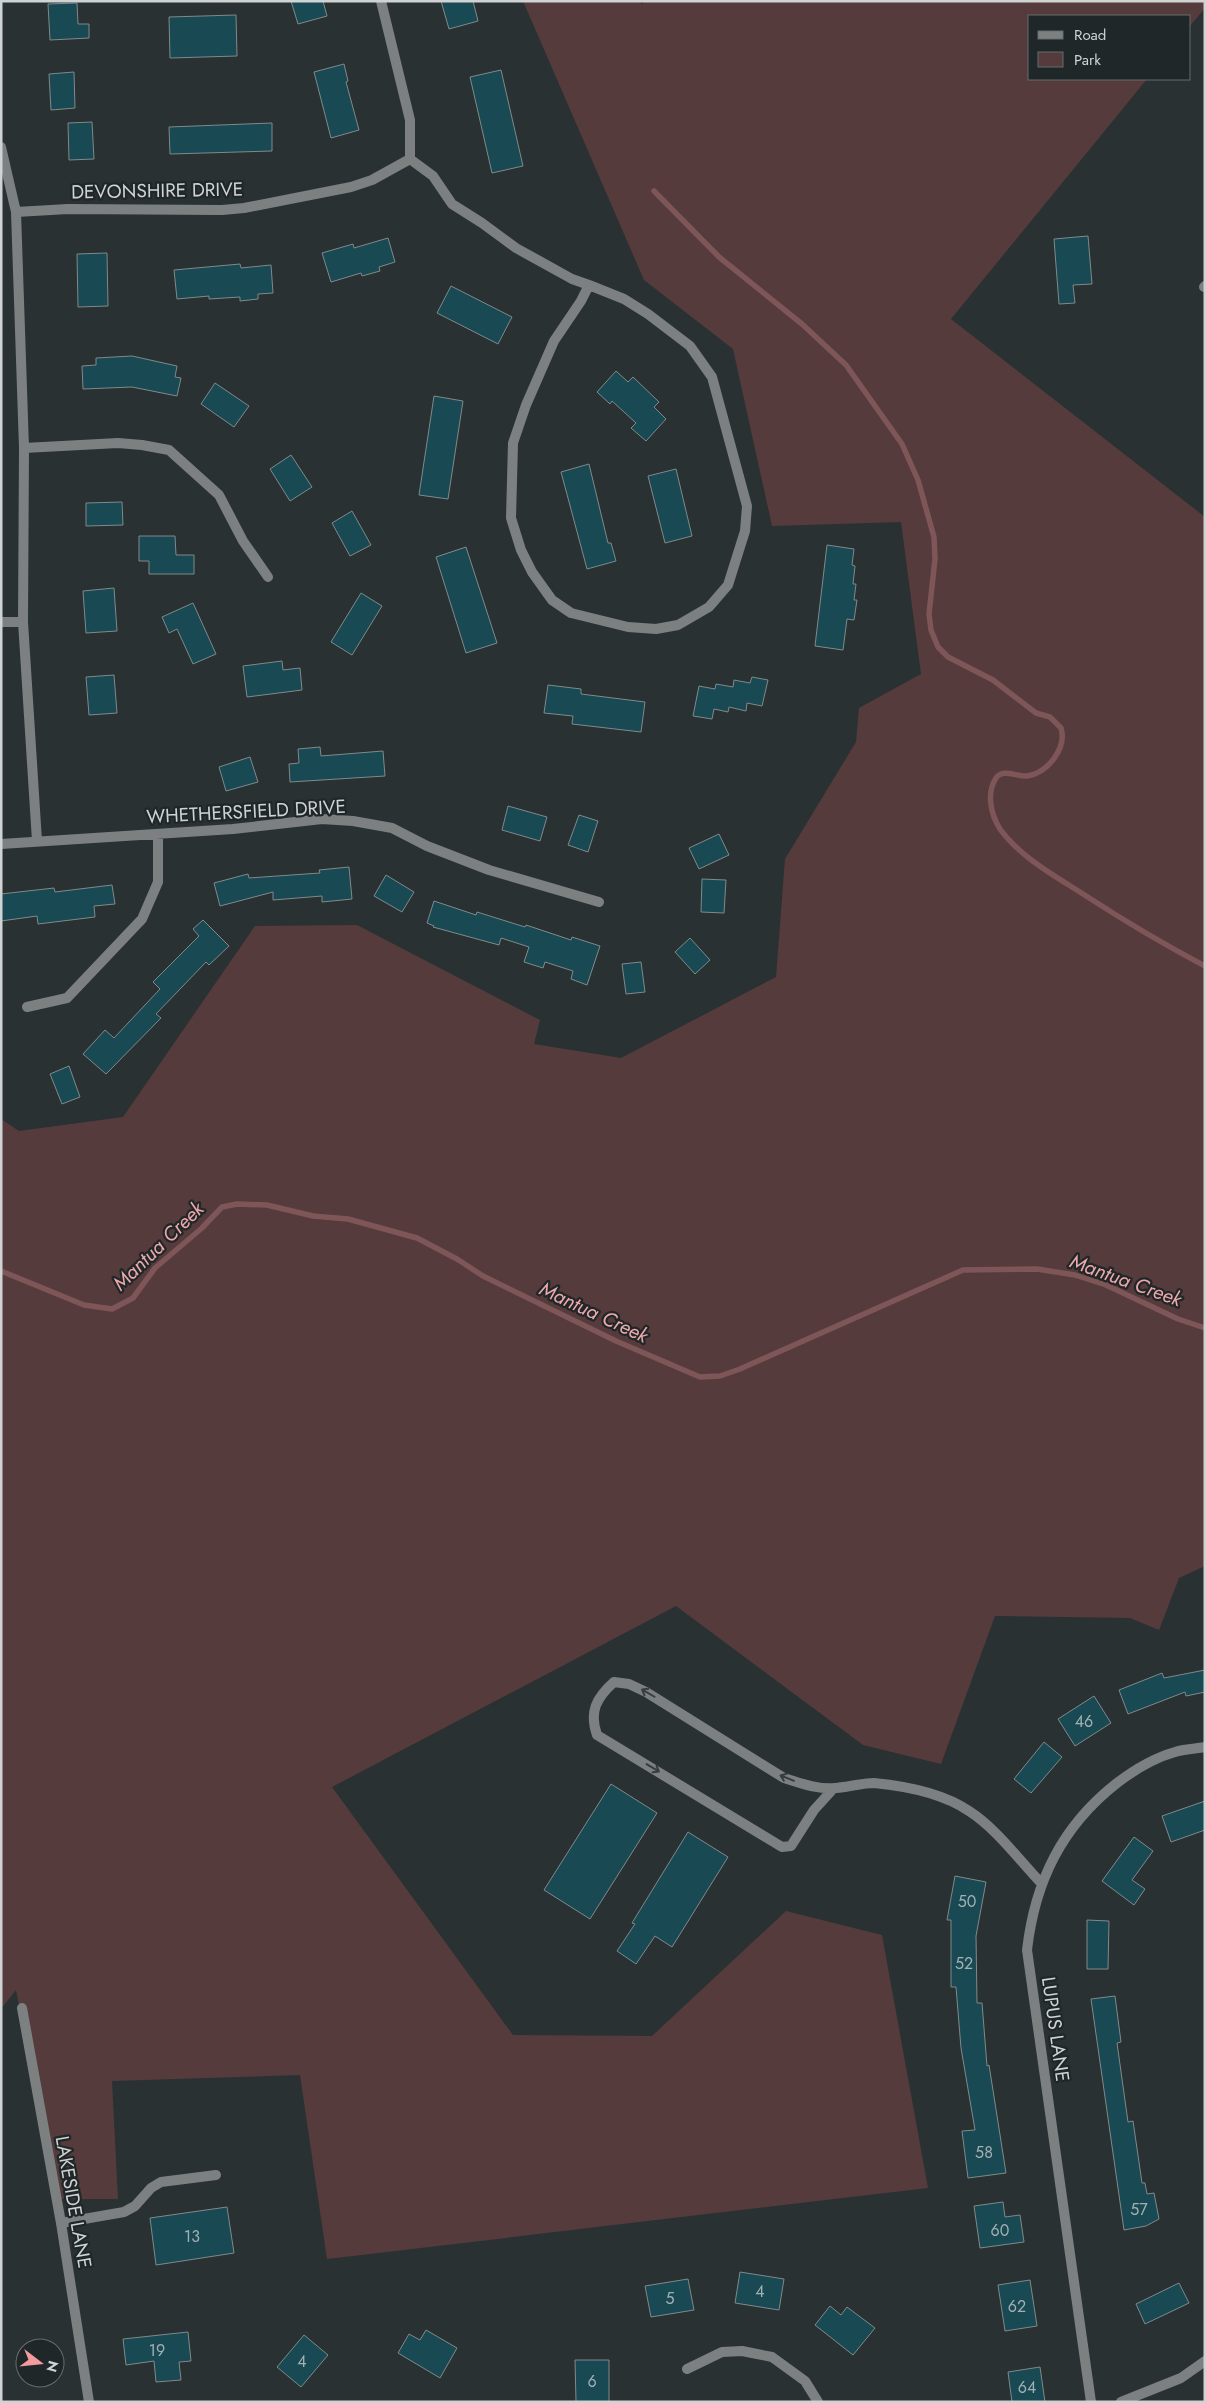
<svg xmlns="http://www.w3.org/2000/svg" width="1206" height="2403" viewBox="0 0 1206 2403" font-family="Jost,sans-serif">
<style>
.green{fill:#563b3c}
.lines{fill:none;stroke-linecap:round;stroke-linejoin:round}
.stream{stroke:#7e5658;stroke-width:5.5}
.building{fill:#194952;stroke:#81898b}
.service{stroke:#7c8081;stroke-width:10}
.minor{stroke:#7c8081;stroke-width:10}
.oneway{stroke:#373d3f}
.labels{text-anchor:middle;stroke-width:4.5;stroke-linejoin:round;paint-order:stroke}
.number-label{font-size:16px;fill:#a2b0b4}
.street-label{font-size:19px;fill:#cfd3d4;stroke:#202729}
.water-label{font-size:20px;font-style:italic;fill:#efa8ab;stroke:#202729}
</style>
<rect width="100%" height="100%" fill="#2a3133"/>
<path class="green" d="M 523,1 L 641,1 L 641,5 L 644,1 L 1205,1 L 1205,8 L 1190,26 L 1190,16 L 1030,16 L 1030,79 L 1147,79 L 951,319 L 1205,517 L 1205,1566 L 1179,1578 L 1159,1630 L 1130,1618 L 995,1616 L 941,1764 L 863,1745 L 676,1606 L 332,1787 L 513,2035 L 652,2036 L 786,1911 L 882,1935 L 928,2188 L 327,2259 L 300,2075 L 112,2081 L 118,2199 L 56,2199 L 16,1990 L 1,2009 L 1,1119 L 19,1131 L 123,1117 L 255,926 L 357,925 L 540,1020 L 534,1044 L 621,1058 L 776,977 L 785,859 L 856,742 L 859,708 L 921,674 L 901,522 L 772,526 L 733,349 L 644,280 Z"/>
<g class="lines">
<path class="stream" d="M 654,191 L 719,257 L 802,324 L 846,365 L 902,444 L 918,480 L 934,537 L 935,559 L 929,614 L 931,630 L 938,647 L 948,657 L 993,680 L 1036,713 L 1050,717 L 1061,728 C 1067,748 1048,773 1027,776 C 1017,777 1003,768 996,778 C 986,793 991,815 1000,829 C 1020,857 1055,876 1083,894 C 1123,920 1163,944 1205,966
M 1,1271 L 84,1305 L 112,1309 L 133,1298 L 155,1268 L 202,1228 L 222,1207 L 237,1204 L 267,1205 L 313,1216 L 348,1219 L 417,1238 L 457,1259 L 483,1276 L 616,1341 L 700,1377 L 720,1376 L 740,1369 L 963,1270 L 1037,1269 L 1075,1275 L 1106,1285 L 1178,1319 L 1205,1328"/>
</g>
<path class="building" d="M 291,1 L 323,1 L 327,16 L 298,24 Z
M 441,1 L 473,1 L 478,21 L 449,29 Z
M 77,3 L 78,24 L 89,24 L 89,38 L 50,40 L 48,4 Z
M 236,15 L 237,56 L 170,58 L 169,17 Z
M 344,64 L 348,81 L 346,82 L 359,130 L 331,138 L 314,72 Z
M 501,70 L 523,166 L 492,173 L 470,77 Z
M 74,72 L 75,108 L 51,110 L 49,74 Z
M 92,122 L 94,159 L 69,160 L 68,123 Z
M 272,123 L 272,151 L 170,154 L 169,127 Z
M 1088,236 L 1092,284 L 1073,285 L 1075,303 L 1059,304 L 1054,239 Z
M 388,238 L 395,262 L 379,267 L 380,271 L 362,276 L 361,273 L 331,282 L 322,253 L 353,244 L 354,248 Z
M 107,253 L 108,306 L 78,307 L 77,254 Z
M 240,264 L 241,268 L 271,265 L 273,293 L 258,294 L 258,299 L 240,301 L 240,297 L 209,299 L 209,296 L 177,299 L 174,270 Z
M 451,286 L 512,317 L 498,344 L 437,313 Z
M 132,356 L 177,366 L 175,377 L 181,378 L 177,396 L 132,387 L 83,389 L 82,366 L 96,365 L 96,358 Z
M 616,371 L 628,382 L 633,377 L 659,402 L 654,407 L 666,419 L 646,441 L 631,428 L 636,423 L 612,401 L 610,404 L 597,392 Z
M 215,383 L 249,406 L 234,427 L 201,404 Z
M 434,396 L 463,401 L 448,499 L 419,495 Z
M 291,455 L 312,487 L 290,501 L 270,469 Z
M 589,464 L 608,543 L 611,543 L 616,561 L 587,569 L 561,472 Z
M 676,469 L 692,536 L 665,543 L 648,476 Z
M 122,502 L 123,525 L 86,526 L 86,503 Z
M 352,511 L 371,545 L 350,556 L 332,523 Z
M 139,536 L 175,536 L 176,555 L 194,555 L 194,574 L 149,574 L 149,561 L 139,561 Z
M 827,545 L 854,549 L 852,565 L 855,566 L 853,584 L 856,584 L 854,600 L 857,600 L 854,620 L 847,619 L 843,650 L 815,646 Z
M 466,547 L 497,643 L 466,653 L 436,557 Z
M 114,588 L 117,631 L 86,633 L 83,591 Z
M 361,593 L 382,606 L 352,655 L 331,642 Z
M 193,603 L 216,654 L 193,664 L 177,629 L 169,633 L 162,617 Z
M 282,661 L 283,670 L 300,668 L 302,690 L 247,697 L 243,666 Z
M 114,675 L 117,713 L 89,715 L 86,677 Z
M 752,677 L 768,680 L 762,706 L 747,703 L 746,711 L 729,707 L 728,712 L 714,709 L 712,719 L 693,716 L 699,686 L 715,689 L 716,684 L 733,687 L 734,680 L 750,683 Z
M 548,685 L 581,689 L 581,694 L 645,702 L 641,732 L 572,724 L 573,716 L 544,713 Z
M 320,747 L 321,756 L 383,751 L 385,776 L 290,782 L 289,764 L 299,763 L 298,749 Z
M 250,757 L 258,782 L 226,791 L 219,767 Z
M 508,806 L 547,817 L 540,841 L 502,830 Z
M 579,815 L 598,821 L 588,852 L 568,845 Z
M 719,834 L 729,855 L 699,869 L 689,848 Z
M 349,867 L 352,899 L 322,902 L 322,896 L 273,900 L 273,892 L 220,906 L 214,883 L 248,874 L 249,878 L 320,873 L 319,870 Z
M 386,875 L 414,892 L 402,912 L 374,896 Z
M 702,879 L 726,880 L 724,913 L 701,912 Z
M 112,885 L 115,904 L 94,906 L 95,917 L 38,924 L 37,916 L 1,921 L 1,894 L 54,888 L 55,892 Z
M 434,901 L 476,915 L 477,912 L 525,927 L 526,925 L 571,940 L 572,937 L 600,946 L 587,985 L 571,979 L 573,971 L 545,962 L 543,968 L 524,962 L 529,947 L 501,938 L 499,945 L 433,927 L 434,926 L 427,923 Z
M 203,920 L 229,946 L 209,965 L 206,962 L 156,1014 L 161,1018 L 106,1074 L 83,1054 L 105,1030 L 114,1038 L 160,989 L 153,982 L 199,936 L 193,929 Z
M 690,938 L 710,960 L 695,974 L 675,952 Z
M 641,962 L 645,992 L 626,994 L 622,964 Z
M 69,1066 L 80,1097 L 62,1104 L 50,1074 Z
M 1205,1670 L 1205,1692 L 1186,1696 L 1185,1692 L 1128,1714 L 1119,1690 L 1162,1673 L 1164,1678 Z
M 1094,1696 L 1111,1723 L 1075,1746 L 1058,1719 Z
M 1044,1742 L 1062,1757 L 1031,1793 L 1014,1779 Z
M 611,1784 L 657,1813 L 590,1919 L 544,1890 Z
M 1205,1801 L 1205,1830 L 1171,1842 L 1162,1816 Z
M 688,1832 L 728,1857 L 672,1947 L 655,1936 L 636,1964 L 617,1951 L 635,1924 L 632,1923 Z
M 1134,1837 L 1153,1851 L 1132,1880 L 1145,1889 L 1134,1905 L 1102,1881 Z
M 955,1876 L 986,1882 L 976,1936 L 977,2003 L 982,2003 L 987,2066 L 989,2065 L 1006,2173 L 968,2178 L 962,2131 L 975,2130 L 961,2048 L 956,1987 L 951,1987 L 951,1920 L 947,1920 Z
M 1087,1920 L 1109,1921 L 1108,1969 L 1087,1969 Z
M 1115,1996 L 1121,2042 L 1117,2043 L 1128,2122 L 1133,2121 L 1142,2183 L 1145,2183 L 1147,2194 L 1154,2193 L 1159,2219 L 1146,2226 L 1124,2230 L 1091,1999 Z
M 1003,2202 L 1005,2217 L 1020,2215 L 1024,2242 L 980,2248 L 974,2206 Z
M 227,2207 L 234,2253 L 156,2265 L 150,2218 Z
M 740,2272 L 784,2279 L 779,2310 L 735,2303 Z
M 688,2279 L 694,2310 L 651,2317 L 645,2286 Z
M 1030,2280 L 1037,2326 L 1005,2331 L 998,2285 Z
M 1179,2283 L 1189,2303 L 1145,2324 L 1136,2304 Z
M 830,2306 L 841,2315 L 847,2307 L 875,2328 L 853,2355 L 815,2325 Z
M 426,2330 L 457,2348 L 440,2378 L 398,2353 L 409,2334 L 420,2340 Z
M 188,2332 L 191,2361 L 179,2362 L 181,2380 L 156,2382 L 154,2361 L 126,2365 L 123,2339 Z
M 304,2335 L 328,2355 L 301,2387 L 277,2367 Z
M 575,2360 L 609,2360 L 609,2402 L 576,2402 Z
M 1040,2367 L 1045,2402 L 1012,2402 L 1008,2372 Z"/>
<g class="lines">
<path class="service" d="M 61,2223 L 124,2212 L 135,2206 L 151,2188 L 161,2182 L 216,2175"/>
<path class="minor" d="M 381,1 L 410,120 L 410,159 L 433,176 L 452,204 L 482,223 L 516,248 L 572,279 L 589,285
M 1,147 L 16,212 L 24,448 L 23,622 L 37,841
M 16,212 L 68,209 L 222,210 L 244,208 L 351,187 L 372,180 L 410,159
M 589,285 L 624,299 L 648,314 L 690,346 L 712,377 L 747,506 L 745,531 L 728,585 L 709,607 L 678,625 L 656,629 L 628,627 L 571,613 L 552,600 L 532,572 L 521,550 L 511,518 L 513,443 L 526,405 L 554,341 L 581,301 Z
M 1204,287 L 1205,286
M 24,448 L 118,443 L 142,445 L 169,450 L 219,495 L 243,541 L 268,577
M 1,622 L 23,622
M 1,844 L 233,829 L 322,819 L 353,821 L 392,828 L 427,846 L 489,870 L 599,902
M 27,1007 L 67,998 L 142,919 L 158,882 L 158,834
M 834,1788 L 814,1810 L 791,1846 L 782,1847 L 597,1735 C 589,1712 596,1698 614,1682 L 629,1684 L 646,1692 L 784,1778 C 800,1783 819,1790 836,1788 C 849,1787 862,1783 874,1783 C 905,1786 944,1794 969,1811 C 997,1829 1019,1860 1042,1884
M 22,2008 L 61,2223 L 89,2402
M 687,2369 L 722,2352 L 742,2351 L 772,2357 L 805,2381 L 818,2402
M 1091,2402 L 1027,1950 C 1035,1881 1062,1826 1117,1783 C 1134,1770 1154,1758 1175,1752 C 1184,1749 1195,1749 1205,1747
M 1121,2402 L 1181,2378 L 1205,2361"/>
</g>
<defs><path id="oneway-shaft" d="M-6 0H5M1.5-3L5.5 0L1.5 3" fill="none" stroke-width="1.6" stroke-linecap="round" stroke-linejoin="round" transform="scale(1.25)"/></defs>
<g class="oneway">
<use href="#oneway-shaft" transform="translate(648 1693) rotate(-150)"/>
<use href="#oneway-shaft" transform="translate(653 1768) rotate(31)"/>
<use href="#oneway-shaft" transform="translate(787 1778) rotate(-158)"/>
</g>
<g class="labels">
<g class="number-label">
<text x="1084" y="1727">46</text>
<text x="967" y="1907">50</text>
<text x="964" y="1969">52</text>
<text x="984" y="2158">58</text>
<text x="1139" y="2215">57</text>
<text x="1000" y="2236">60</text>
<text x="192" y="2242">13</text>
<text x="760" y="2297">4</text>
<text x="670" y="2304">5</text>
<text x="1017" y="2312">62</text>
<text x="157" y="2356">19</text>
<text x="302" y="2367">4</text>
<text x="592" y="2387">6</text>
<text x="1027" y="2393">64</text>
</g>
<g class="street-label">
<text transform="translate(157 190) rotate(-1)" y="7">DEVONSHIRE DRIVE</text>
<text transform="translate(246 811) rotate(-3)" y="7">WHETHERSFIELD DRIVE</text>
<text transform="translate(1056 2029) rotate(82)" y="7">LUPUS LANE</text>
<text transform="translate(74 2202) rotate(80)" y="7">LAKESIDE LANE</text>
</g>
<g class="water-label">
<text transform="translate(158 1246) rotate(-44)" y="7">Mantua Creek</text>
<text transform="translate(1126 1280) rotate(20)" y="7">Mantua Creek</text>
<text transform="translate(594 1312) rotate(25)" y="7">Mantua Creek</text>
</g>
</g>
<rect width="1206" height="2403" fill="none" stroke="#cfd3d4" stroke-width="5"/>
<rect x="1028" y="15" width="162" height="65" fill="#202729" stroke="#666c6d"/>
<rect x="1038" y="31" width="25" height="8" fill="#7c8081" stroke="#666c6d"/>
<text x="1074" y="40" font-size="15" fill="#cfd3d4">Road</text>
<rect x="1038" y="52" width="25" height="15" fill="#563b3c" stroke="#666c6d"/>
<text x="1074" y="65" font-size="15" fill="#cfd3d4">Park</text>
<g transform="translate(40 2363) rotate(106)"><circle r="24" fill="#202729" stroke="#666c6d"/>
<path d="M0-4L9 19L0 12L-9 19Z" fill="#f49b9f"/>
<text y="-8" font-size="14" font-weight="bold" text-anchor="middle" fill="#cfd3d4">N</text>
</g>
</svg>
